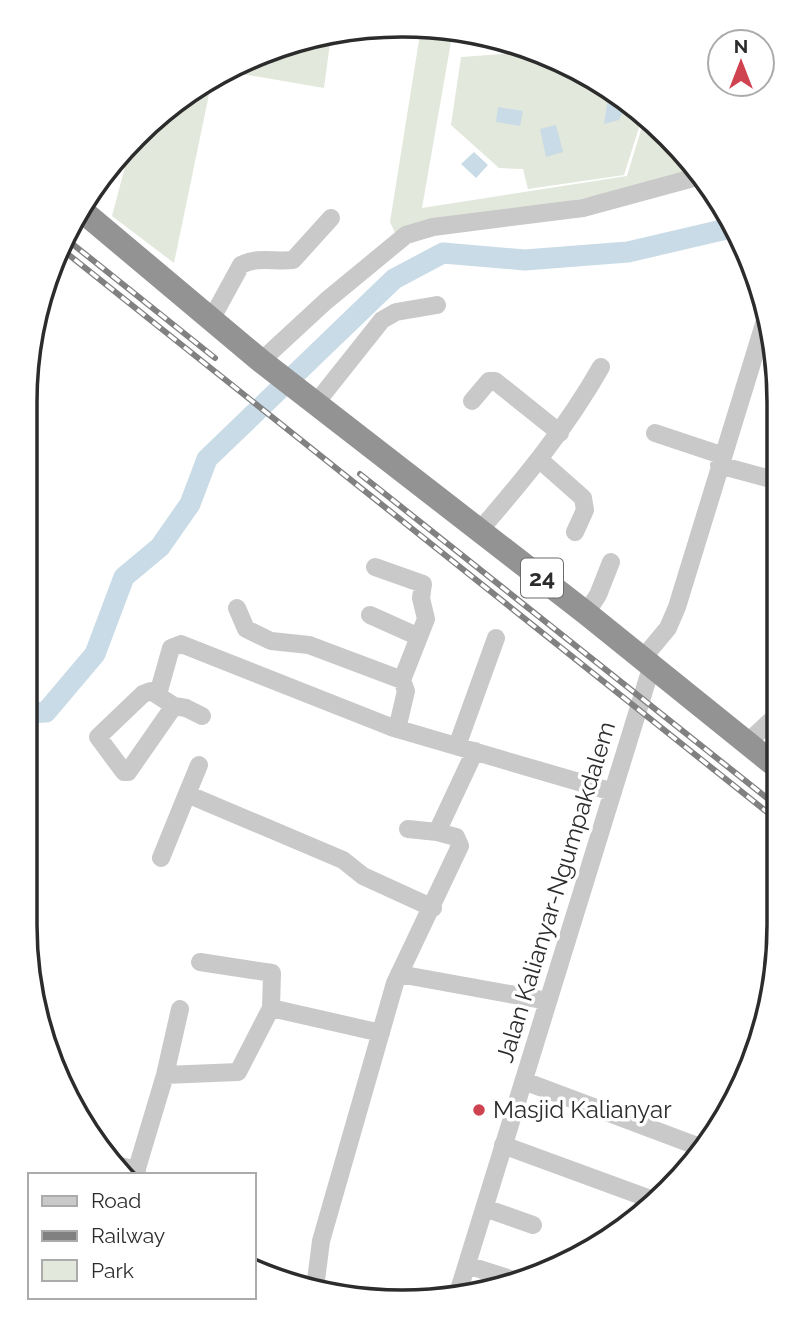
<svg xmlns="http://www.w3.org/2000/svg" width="804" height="1327" viewBox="0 0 804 1327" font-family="Raleway,sans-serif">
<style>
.green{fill:#e2e8db}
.water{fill:#c9dbe6}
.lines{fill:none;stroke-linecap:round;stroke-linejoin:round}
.river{stroke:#c9dbe6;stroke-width:21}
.minor{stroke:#c9c9c9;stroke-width:18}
.highway{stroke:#939393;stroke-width:24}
.rail-casing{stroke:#818181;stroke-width:6}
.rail{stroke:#fff;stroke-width:3.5;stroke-dasharray:10;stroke-linecap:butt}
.poi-dot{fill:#ce434f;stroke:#fff;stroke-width:2.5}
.labels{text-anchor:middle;stroke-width:7;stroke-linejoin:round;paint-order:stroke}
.shield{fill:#fff;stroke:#6b6b6b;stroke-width:2}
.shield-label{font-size:23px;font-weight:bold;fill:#2c2c2c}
.street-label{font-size:24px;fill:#2c2c2c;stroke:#fff}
.poi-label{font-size:24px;fill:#2c2c2c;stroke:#fff;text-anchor:start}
.rim{fill:none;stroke:#2c2c2c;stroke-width:3.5}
</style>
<rect width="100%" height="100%" fill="#fff"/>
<path class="green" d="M 405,31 L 452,36 L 422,208 L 627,176 L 645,117 L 691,170 L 631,189 L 396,235 L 390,222 L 420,34 Z
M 331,35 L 324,88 L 224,71 Z
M 529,52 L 631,102 L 643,115 L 624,175 L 528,189 L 523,169 L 499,168 L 451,125 L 461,57 Z
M 213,75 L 174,263 L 112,216 L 130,148 Z"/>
<path class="water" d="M 609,91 L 624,99 L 625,108 L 619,120 L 604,124 Z
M 498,107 L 523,111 L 520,126 L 496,122 Z
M 556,125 L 563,152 L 546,157 L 540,129 Z
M 474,152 L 488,165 L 476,178 L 461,164 Z"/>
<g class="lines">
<path class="river" d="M 26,713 L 46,712 L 95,654 L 124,577 L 160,547 L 190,504 L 207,459 L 394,279 L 443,253 L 525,260 L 628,252 L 735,227"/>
<path class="minor" d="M 212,318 L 241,265 C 258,256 274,262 293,260 L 331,218
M 261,361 L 326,301 L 406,235 L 433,227 L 583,208 L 697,177
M 472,401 L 489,381 L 495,381 L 560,433
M 316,403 L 382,320 L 396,312 L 437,305
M 655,433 L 721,455
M 540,460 L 583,498 L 585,510 L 575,532
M 719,465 L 778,481
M 480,530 C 525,478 567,427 601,367
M 375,567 L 423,584 L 421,598 L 426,619 L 402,680
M 237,608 L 246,629 L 271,641 L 309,645 L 402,680 L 406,691 L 397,729
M 586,613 L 598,595 L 611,562
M 370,615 L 419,637
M 643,658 L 668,628 L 677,607 L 768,311
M 151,691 L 174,706 L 128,772 L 124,772 L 98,737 L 143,694 Z
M 158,694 L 171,648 L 181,644 L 391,727 L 613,792
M 174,706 L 186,708 L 202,716
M 747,743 L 777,715
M 457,746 L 496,638
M 187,794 L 199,765
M 408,829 L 437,832
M 161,858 L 187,794 L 343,860 L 363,876 L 433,908
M 200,962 L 272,973 L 271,1008
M 399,974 L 548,1001
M 165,1075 L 238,1072 L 271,1008 L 381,1033
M 524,1081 L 705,1149
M 503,1145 L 653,1200
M 112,1164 L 137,1170
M 135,1175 L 165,1075 L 180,1009
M 485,1208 L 533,1225
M 467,1265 L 523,1283
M 315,1288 L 321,1241 L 395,983 L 460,846 L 456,837 L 437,832 L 475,751
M 458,1293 L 652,665"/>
<path class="highway" d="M 81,210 L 261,361 L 586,613 L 777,767"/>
<g class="rail-casing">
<path id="rail" d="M 65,238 L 215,358
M 59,247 L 777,820
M 360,474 L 777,806"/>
</g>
<use href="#rail" class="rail"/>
</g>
<circle class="poi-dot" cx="479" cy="1110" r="7"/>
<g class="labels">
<rect class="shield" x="521" y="558.5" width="42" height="39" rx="5"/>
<g class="shield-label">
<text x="542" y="586">24</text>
</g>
<g class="street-label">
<text transform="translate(556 892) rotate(-73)" y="8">Jalan Kalianyar-Ngumpakdalem</text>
</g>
<g class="poi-label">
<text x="493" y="1118">Masjid Kalianyar</text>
</g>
</g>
<path d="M0 0H804V1327H0ZM402 37H402A365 365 0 0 1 767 402V925A365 365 0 0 1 402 1290H402A365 365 0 0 1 37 925V402A365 365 0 0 1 402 37Z" fill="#fff" fill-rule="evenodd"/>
<path class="rim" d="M402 37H402A365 365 0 0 1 767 402V925A365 365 0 0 1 402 1290H402A365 365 0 0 1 37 925V402A365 365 0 0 1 402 37Z"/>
<rect x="28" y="1173" width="228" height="126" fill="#ffffff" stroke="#ababab" stroke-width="2"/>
<rect x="42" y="1196" width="35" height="10" fill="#c9c9c9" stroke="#ababab" stroke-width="2"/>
<text x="91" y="1208" font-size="21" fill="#2c2c2c">Road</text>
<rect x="42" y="1231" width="35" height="10" fill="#818181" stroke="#ababab" stroke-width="2"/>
<text x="91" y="1243" font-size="21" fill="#2c2c2c">Railway</text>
<rect x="42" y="1260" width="35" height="21" fill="#e2e8db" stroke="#ababab" stroke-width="2"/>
<text x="91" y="1278" font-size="21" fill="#2c2c2c">Park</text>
<g transform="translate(741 63)"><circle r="33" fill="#ffffff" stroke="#ababab" stroke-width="2"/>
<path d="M0-5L12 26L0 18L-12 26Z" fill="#ce434f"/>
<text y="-10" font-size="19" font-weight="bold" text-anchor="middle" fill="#2c2c2c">N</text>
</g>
</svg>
